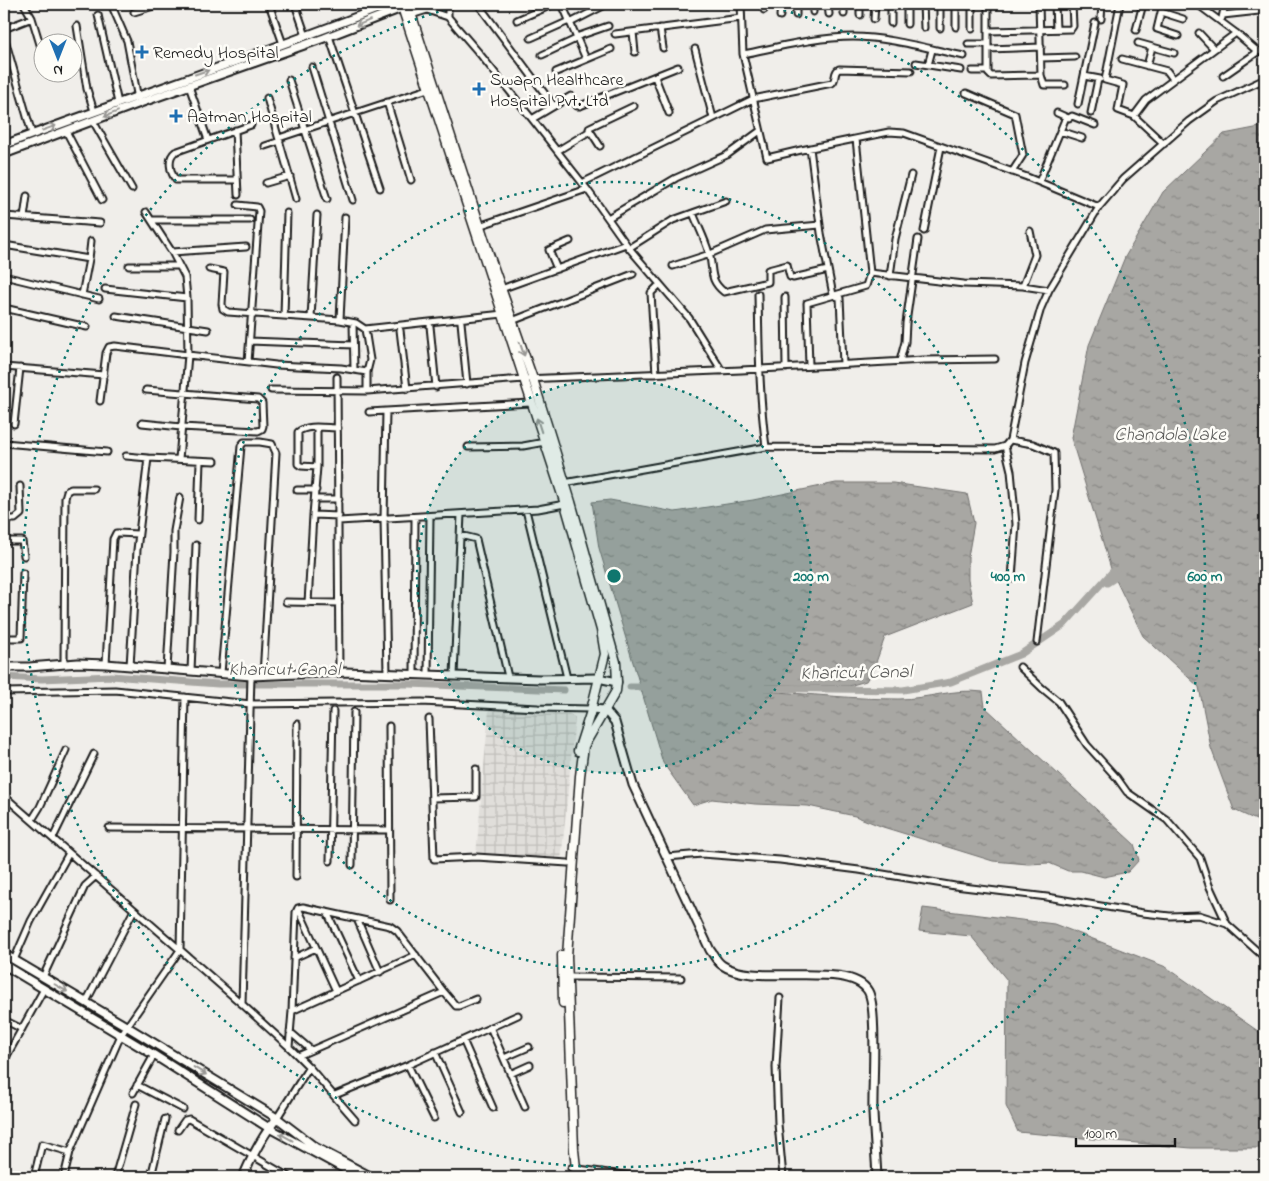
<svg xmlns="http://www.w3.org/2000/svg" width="1269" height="1181" viewBox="0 0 1269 1181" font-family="'Indie Flower',sans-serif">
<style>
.industrial{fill:url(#industrial-grid)}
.water{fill:url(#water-ripples);stroke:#706f6d}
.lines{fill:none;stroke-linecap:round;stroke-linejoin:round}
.canal{stroke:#a8a7a3;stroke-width:7}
.street-casing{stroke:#1c1c1c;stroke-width:9}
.secondary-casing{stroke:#1c1c1c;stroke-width:11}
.primary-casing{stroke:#1c1c1c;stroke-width:11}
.street{stroke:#fdfcf7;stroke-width:5}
.secondary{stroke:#fdfcf7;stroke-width:7}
.primary{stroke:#fdfcf7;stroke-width:8}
.oneway{stroke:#989794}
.ring{fill:none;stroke:#0f766e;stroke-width:2.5;stroke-dasharray:2.5 5}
.poi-dot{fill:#1f6fb2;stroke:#fdfcf7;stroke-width:2}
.labels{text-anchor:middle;stroke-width:5;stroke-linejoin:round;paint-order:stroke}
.poi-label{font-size:18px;fill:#1c1c1c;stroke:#fdfcf7;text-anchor:start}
.water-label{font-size:19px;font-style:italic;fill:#5b5b59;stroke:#fdfcf7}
.centre{fill:#0f766e;stroke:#fdfcf7;stroke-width:2.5}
.ring-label{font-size:15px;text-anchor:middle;font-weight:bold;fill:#0f766e;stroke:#fdfcf7;stroke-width:5;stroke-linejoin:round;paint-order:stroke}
</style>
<defs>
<pattern id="industrial-grid" width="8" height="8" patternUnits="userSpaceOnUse" patternTransform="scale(1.25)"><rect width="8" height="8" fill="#e0deda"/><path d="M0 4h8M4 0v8" fill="none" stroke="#c0beba"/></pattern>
<pattern id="water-ripples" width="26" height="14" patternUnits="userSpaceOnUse" patternTransform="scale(1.25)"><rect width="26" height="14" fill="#a8a7a3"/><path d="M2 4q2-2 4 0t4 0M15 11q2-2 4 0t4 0" fill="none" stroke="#888784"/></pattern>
</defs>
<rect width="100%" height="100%" fill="#f0eeea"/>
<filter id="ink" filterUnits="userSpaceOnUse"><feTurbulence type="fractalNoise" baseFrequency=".02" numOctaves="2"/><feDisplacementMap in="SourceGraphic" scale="10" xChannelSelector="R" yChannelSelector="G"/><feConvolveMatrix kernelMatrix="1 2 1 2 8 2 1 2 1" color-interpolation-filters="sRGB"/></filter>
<g filter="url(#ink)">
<path class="industrial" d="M 489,710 L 569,713 L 575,718 L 561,862 L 476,855 Z"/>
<path class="water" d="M 1265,126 L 1265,824 L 1234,810 L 1211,748 L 1199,687 L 1143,636 L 1112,572 L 1071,438 L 1089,345 L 1125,257 L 1163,192 L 1224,134 Z
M 836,483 L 893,483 L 967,494 L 974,523 L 968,557 L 968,580 L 973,603 L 885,637 L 874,668 L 866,681 L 849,686 L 765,685 L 764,691 C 809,694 854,699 899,699 C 927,699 954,688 983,692 L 985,707 L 1134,844 L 1139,860 L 1128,872 L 1104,877 L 1081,871 L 1068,871 L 1049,863 L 1028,864 L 993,861 L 883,827 L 855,816 L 808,806 L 755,804 L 712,799 L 693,805 L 663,763 L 599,548 L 592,502 L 610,500 L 675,512 L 753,500 Z
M 923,908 L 1054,924 L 1166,967 L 1265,1036 L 1265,1148 L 1191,1148 L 1018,1132 L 1006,1106 L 1007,980 L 971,936 L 919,931 Z"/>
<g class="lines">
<path class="canal" d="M 4,677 L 42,679 L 111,676 L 218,684 L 409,684 L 564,690
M 630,687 L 648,687
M 756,688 L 903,690 L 951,682 L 1021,654 L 1064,625 L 1112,572 L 1107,583 L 1121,574"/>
<g class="street-casing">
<path id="street" d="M 24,4 L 32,18 L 42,51
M 111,4 L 127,41 L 138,99
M 269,4 L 283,44
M 295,4 L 306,36
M 448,4 L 448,17 L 479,53 L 532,119 L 587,189 L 629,248 L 689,318 L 722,371
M 478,4 L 554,106
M 562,4 L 586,59
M 741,4 L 743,54 L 767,158 L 801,150 L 889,132 L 904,133 L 1027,177 L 1099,207
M 764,4 L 764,10
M 796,4 L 796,15
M 813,4 L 813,12
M 828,4 L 829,14
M 844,4 L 844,14
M 860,4 L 860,15
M 891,4 L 891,23
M 907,4 L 907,24
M 923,4 L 924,28
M 940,4 L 940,28
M 956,4 L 956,27
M 972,4 L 972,29
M 988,4 L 988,73 L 991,76 L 1041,75 L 1039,4
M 1055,4 L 1056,29
M 1120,4 L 1105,80 L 1123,85 L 1118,110 L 1134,116
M 1163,4 L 1157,29 L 1178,36
M 1197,4 L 1236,33 L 1257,51 L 1265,52
M 134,12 L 160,4
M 1161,12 L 1183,19
M 98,15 L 118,103
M 411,15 L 427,10 L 448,17
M 1223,15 L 1259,11
M 780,16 L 781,4
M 1222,18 L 1225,4
M 874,19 L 875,4
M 1101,19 L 1102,4
M 517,20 L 554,4
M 570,23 L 607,4 L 613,4
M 77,26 L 87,89 L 94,111
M 660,28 L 663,48
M 4,29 L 32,18
M 1136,30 L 1143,4
M 988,31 L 1071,29 L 1073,26 L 1072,4
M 633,32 L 635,52
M 1199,33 L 1214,49
M 615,34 L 741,18
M 4,36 L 32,134
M 329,36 L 380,188
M 576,37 L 608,26
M 531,38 L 569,21
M 1138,43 L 1174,53
M 968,44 L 988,44
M 695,49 L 713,118
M 988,49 L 1041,47
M 743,54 C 779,47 816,37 853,37 C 889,37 929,49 964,56
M 542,55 L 576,39
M 1041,58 L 1075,57
M 1122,59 L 1167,71 L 1173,79
M 916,63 L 961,70
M 928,65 L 932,50
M 1147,66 L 1152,47
M 312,67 L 353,200
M 972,71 L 988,71
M 556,72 L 611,49
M 1041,75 L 1044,85 L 1065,85
M 1084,76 L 1100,79
M 1223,76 L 1259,51
M 655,77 L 669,113
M 289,80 L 327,199
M 189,86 L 208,140
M 966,93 L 1015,114 L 1023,155 L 1012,172
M 267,98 L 296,199
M 387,102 L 411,180
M 1078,104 L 1095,23
M 1091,113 L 1098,79
M 1066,117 L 1069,118 L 1072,116 L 1095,125
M 532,119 L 571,96 L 577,106 L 580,106 L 678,67
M 93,121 L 132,189
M 235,130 L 238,195
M 66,131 L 102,200
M 1060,131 L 1082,138
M 279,138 L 431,88
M 1164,144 L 1134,116 L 1146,100 L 1236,33
M 265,146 L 280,141
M 600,146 L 589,129 L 590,127 L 634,106
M 810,148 L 821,233 L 833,295 L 840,298 L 843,364
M 557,151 L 590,131
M 237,180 L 176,180 C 170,173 167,158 175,152 L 251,125
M 1039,182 L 1066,117 L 1057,113
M 266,183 L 290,176
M 582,183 L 753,99 L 832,83 C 837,79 833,72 839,69 L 911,71
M 238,205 L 257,207 L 259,211 L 248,362
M 693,213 C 698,226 705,239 709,253 C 714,270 708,279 724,292 L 768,282 L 768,270 L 787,265 L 790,277 L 793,278 L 828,270
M 4,216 L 100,223
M 24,218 L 27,196
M 608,218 L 676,178 L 727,155 L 760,131
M 152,220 L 250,220
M 479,226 L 587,189
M 924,231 L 941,147
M 4,245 L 89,259
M 629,248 L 673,220 L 726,201
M 172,252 L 246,247
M 129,266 L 179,266
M 673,266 L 710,254 L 765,230 L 820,225
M 209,269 L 224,272 L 222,304 L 223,309 L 228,312 L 340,320 L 356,323 L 365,329 L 370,360 L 367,372
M 557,269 L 549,250 L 570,241
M 870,273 L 964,284 L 1023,286 L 1049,290
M 4,276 L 99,299
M 890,276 L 895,239 L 911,175
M 1023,286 L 1035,255 L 1030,231
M 105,289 L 187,298
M 501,289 L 626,244
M 758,294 C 759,345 759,396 766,447
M 82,295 L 89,259 L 91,241
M 785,297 L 786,368
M 4,308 L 87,327
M 116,316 L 208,330
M 284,316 L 287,213
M 311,318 L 317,215
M 340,320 L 345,217
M 512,321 L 633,274
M 461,322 L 467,384
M 353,323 L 354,370
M 430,326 L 436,387
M 365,329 L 503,314
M 400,330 L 407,389
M 250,341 L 353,345
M 900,361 L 905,342 L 906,323 L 918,239
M 809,366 L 807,303 L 866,286 L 870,273 L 856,139
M 4,367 L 104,375
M 656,374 L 651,293 L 660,284
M 337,377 L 339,672
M 271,390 L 367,391
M 100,401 L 106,353 L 109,347 L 115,346 L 188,355 L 187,298 L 185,277 L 172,252 L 146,212
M 369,412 L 386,411
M 142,423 L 181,427 L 258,431 L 262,429 L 263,426 L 262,403 L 258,399 L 146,390
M 14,424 L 20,368
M 338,428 C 326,428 307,424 298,432 L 298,464 L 301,466 L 317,467 L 313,515 L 339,516
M 1010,440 L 1033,444 L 1054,453 L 1055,490 L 1037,642
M 4,443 L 107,452
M 1005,446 L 1011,471 L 1016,524 L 1012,578
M 468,447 L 523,446 L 545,442
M 126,456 L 148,458 L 137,550 L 130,666
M 148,458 L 215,461
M 179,459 L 188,355 L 276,365 L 341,368 L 367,372 L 367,391 L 524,379 L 741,370 L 924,360 L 995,359
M 317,467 L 317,428
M 564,483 L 766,447 L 995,449 L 1005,446 L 1010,440 L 1025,363 L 1041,308 L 1049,290 L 1099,207 L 1123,179 L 1189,121 L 1217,101 L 1265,79
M 297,490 L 316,490
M 315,499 L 339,499
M 526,510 L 567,678
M 4,519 L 15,519 L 21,514 L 20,486
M 198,520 L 200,461
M 339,521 L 538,509 L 565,504
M 460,535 L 476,539 L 508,677
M 4,541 L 22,541 L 24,556
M 286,602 L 339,603
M 308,603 L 313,515
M 4,638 L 21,638 L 23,573
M 64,664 L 65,498 L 67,491 L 71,489 L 94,489
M 106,664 L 113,539 L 116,533 L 118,533 L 138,534
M 167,669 L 174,552 L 174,531 L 180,497
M 191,671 L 196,545
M 221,673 L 241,446 L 244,442 L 260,442 L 272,444 L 276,453 L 263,676
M 387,674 L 384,519 L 386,411 L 531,403
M 414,674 L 415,517
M 428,675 L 430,516
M 454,676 L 461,514
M 4,692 L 115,690 L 251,704 L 422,702 L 538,708 L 591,709
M 429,719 L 434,859 L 476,857 L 568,863
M 389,726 L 390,900
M 4,796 L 242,1004 L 289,1047 L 309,1067 L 277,1118
M 432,798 L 476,797 L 476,769
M 32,820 L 40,807 L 66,750
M 109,828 L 388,830
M 53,838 L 94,754
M 667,857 L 702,854 L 780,860 L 859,870 L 955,886 L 1047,897 L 1143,913 L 1170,916 L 1199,915 L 1227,924 L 1209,885 L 1200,858 L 1167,820 L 1127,792 L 1117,778 L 1087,745 L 1059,702 L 1042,688 L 1020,667
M 330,861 L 333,711
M 352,865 L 354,712
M 296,877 L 297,724
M 298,908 L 336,991
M 327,912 L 359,981
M 357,919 L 380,972
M 1227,924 L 1265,958
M 294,958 L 316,948
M 14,960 L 31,921 L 69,853
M 43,977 L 85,886 L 96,876
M 568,977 L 681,978
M 444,992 L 456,1006 L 459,1006 L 476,999
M 780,998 L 776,1067 L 778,1124 L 783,1177
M 86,1002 L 134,910
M 242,1004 L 251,676
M 292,1011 L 416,955
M 4,1020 L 22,1029
M 490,1027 L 525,1107
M 290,1032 L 311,1050
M 463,1040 L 493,1108
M 289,1047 L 292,1011 L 296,912 L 298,908 L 303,907 L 390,926 L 397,931 L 444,992 L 298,1056
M 435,1052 L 462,1112
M 504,1058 L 529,1047
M 4,1061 L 44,989
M 408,1065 L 434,1118
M 309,1067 L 355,1120
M 510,1074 L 530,1065
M 137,1085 L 183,1109
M 133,1093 L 154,1055
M 335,1095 L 408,1065 L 518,1015
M 178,1130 L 185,1120 L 189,1119 L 289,1177
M 571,1168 L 639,1177
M 34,1177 L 42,1144 L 70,1152
M 64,1177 L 70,1152 L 121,1035 L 180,950 L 185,697
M 115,1177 L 136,1104
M 151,1177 L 165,1119"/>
</g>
<g class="secondary-casing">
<path id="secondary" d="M 4,145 C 132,97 262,54 390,4
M 4,154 L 140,103 L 324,38 L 412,4
M 4,667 L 29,667 L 78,663 L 106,664 L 251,676 L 345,672 L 540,679 L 598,678 L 617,682
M 591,709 L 605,710 L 615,722 L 633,785 L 710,950 C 714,955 717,962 722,965 C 754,988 849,959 868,991 C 878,1008 872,1089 873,1113 C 874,1134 876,1156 877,1177
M 4,954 L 121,1023 L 277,1118 L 315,1147 L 372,1177
M 4,965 L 154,1055 L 269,1128 L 359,1177
M 243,1177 C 252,1156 262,1136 277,1118"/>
</g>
<g class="primary-casing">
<path id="primary" d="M 401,4 L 565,504 L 601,630 L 605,654 L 590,714 L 578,751
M 408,4 L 489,254 L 533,379 L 571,502 L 616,662 L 617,682 L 616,691 L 584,746 L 580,776 L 567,956 L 574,1150 L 577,1177
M 562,955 L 563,1003"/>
</g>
<use href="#street" class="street"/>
<use href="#secondary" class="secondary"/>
<use href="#primary" class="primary"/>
</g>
<defs><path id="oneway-shaft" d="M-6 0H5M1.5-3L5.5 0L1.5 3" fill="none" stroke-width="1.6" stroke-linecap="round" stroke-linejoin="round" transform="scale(1.25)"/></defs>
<g class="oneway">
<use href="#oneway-shaft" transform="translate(363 23) rotate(158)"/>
<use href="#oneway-shaft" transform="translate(202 72) rotate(-19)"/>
<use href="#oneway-shaft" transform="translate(111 114) rotate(159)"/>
<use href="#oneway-shaft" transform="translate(49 128) rotate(-20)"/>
<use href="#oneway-shaft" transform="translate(522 349) rotate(71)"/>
<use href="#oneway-shaft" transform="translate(539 425) rotate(-108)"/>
<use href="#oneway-shaft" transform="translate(61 988) rotate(30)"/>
<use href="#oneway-shaft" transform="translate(200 1071) rotate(31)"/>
<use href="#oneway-shaft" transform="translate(286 1137) rotate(-151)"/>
</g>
</g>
<circle cx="614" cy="576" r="197" fill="#0f766e" fill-opacity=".12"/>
<g class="ring">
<circle cx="614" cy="576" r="197"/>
<circle cx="614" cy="576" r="394"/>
<path d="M762 4A591 591 0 1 1 466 4"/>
</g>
<g class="poi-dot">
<path d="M139.5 44.5h5v5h5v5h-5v5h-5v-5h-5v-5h5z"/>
<path d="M476.5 81.5h5v5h5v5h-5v5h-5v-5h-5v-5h5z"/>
<path d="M173.5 108.5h5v5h5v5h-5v5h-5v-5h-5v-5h5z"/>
</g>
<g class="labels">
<g class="poi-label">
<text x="153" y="58">Remedy Hospital</text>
<text x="490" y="85">Swapn Healthcare<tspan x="490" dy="21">Hospital Pvt. Ltd</tspan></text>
<text x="187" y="122">Aatman Hospital</text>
</g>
<g class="water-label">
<text x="1170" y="440">Chandola Lake</text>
<text x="284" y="675">Kharicut Canal</text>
<text transform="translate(856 671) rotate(-1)" y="7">Kharicut Canal</text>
</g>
</g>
<circle cx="614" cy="576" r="8" class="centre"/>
<g class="ring-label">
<text x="811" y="581">200 m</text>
<text x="1008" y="581">400 m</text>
<text x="1205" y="581">600 m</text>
</g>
<rect width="1269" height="1181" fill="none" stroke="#fdfcf7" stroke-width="20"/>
<rect x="10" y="10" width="1249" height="1161" fill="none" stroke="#1c1c1c" stroke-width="2" filter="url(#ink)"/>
<g transform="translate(58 58) rotate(180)"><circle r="24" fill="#fdfcf7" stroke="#a3a29f"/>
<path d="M0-4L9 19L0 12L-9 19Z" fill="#1f6fb2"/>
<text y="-8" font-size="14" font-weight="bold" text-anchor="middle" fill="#1c1c1c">N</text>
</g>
<path d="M1076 1138v8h99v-8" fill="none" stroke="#1c1c1c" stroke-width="2.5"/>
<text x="1084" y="1138" font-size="15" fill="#1c1c1c" stroke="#fdfcf7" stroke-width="4" paint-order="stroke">100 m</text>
</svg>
